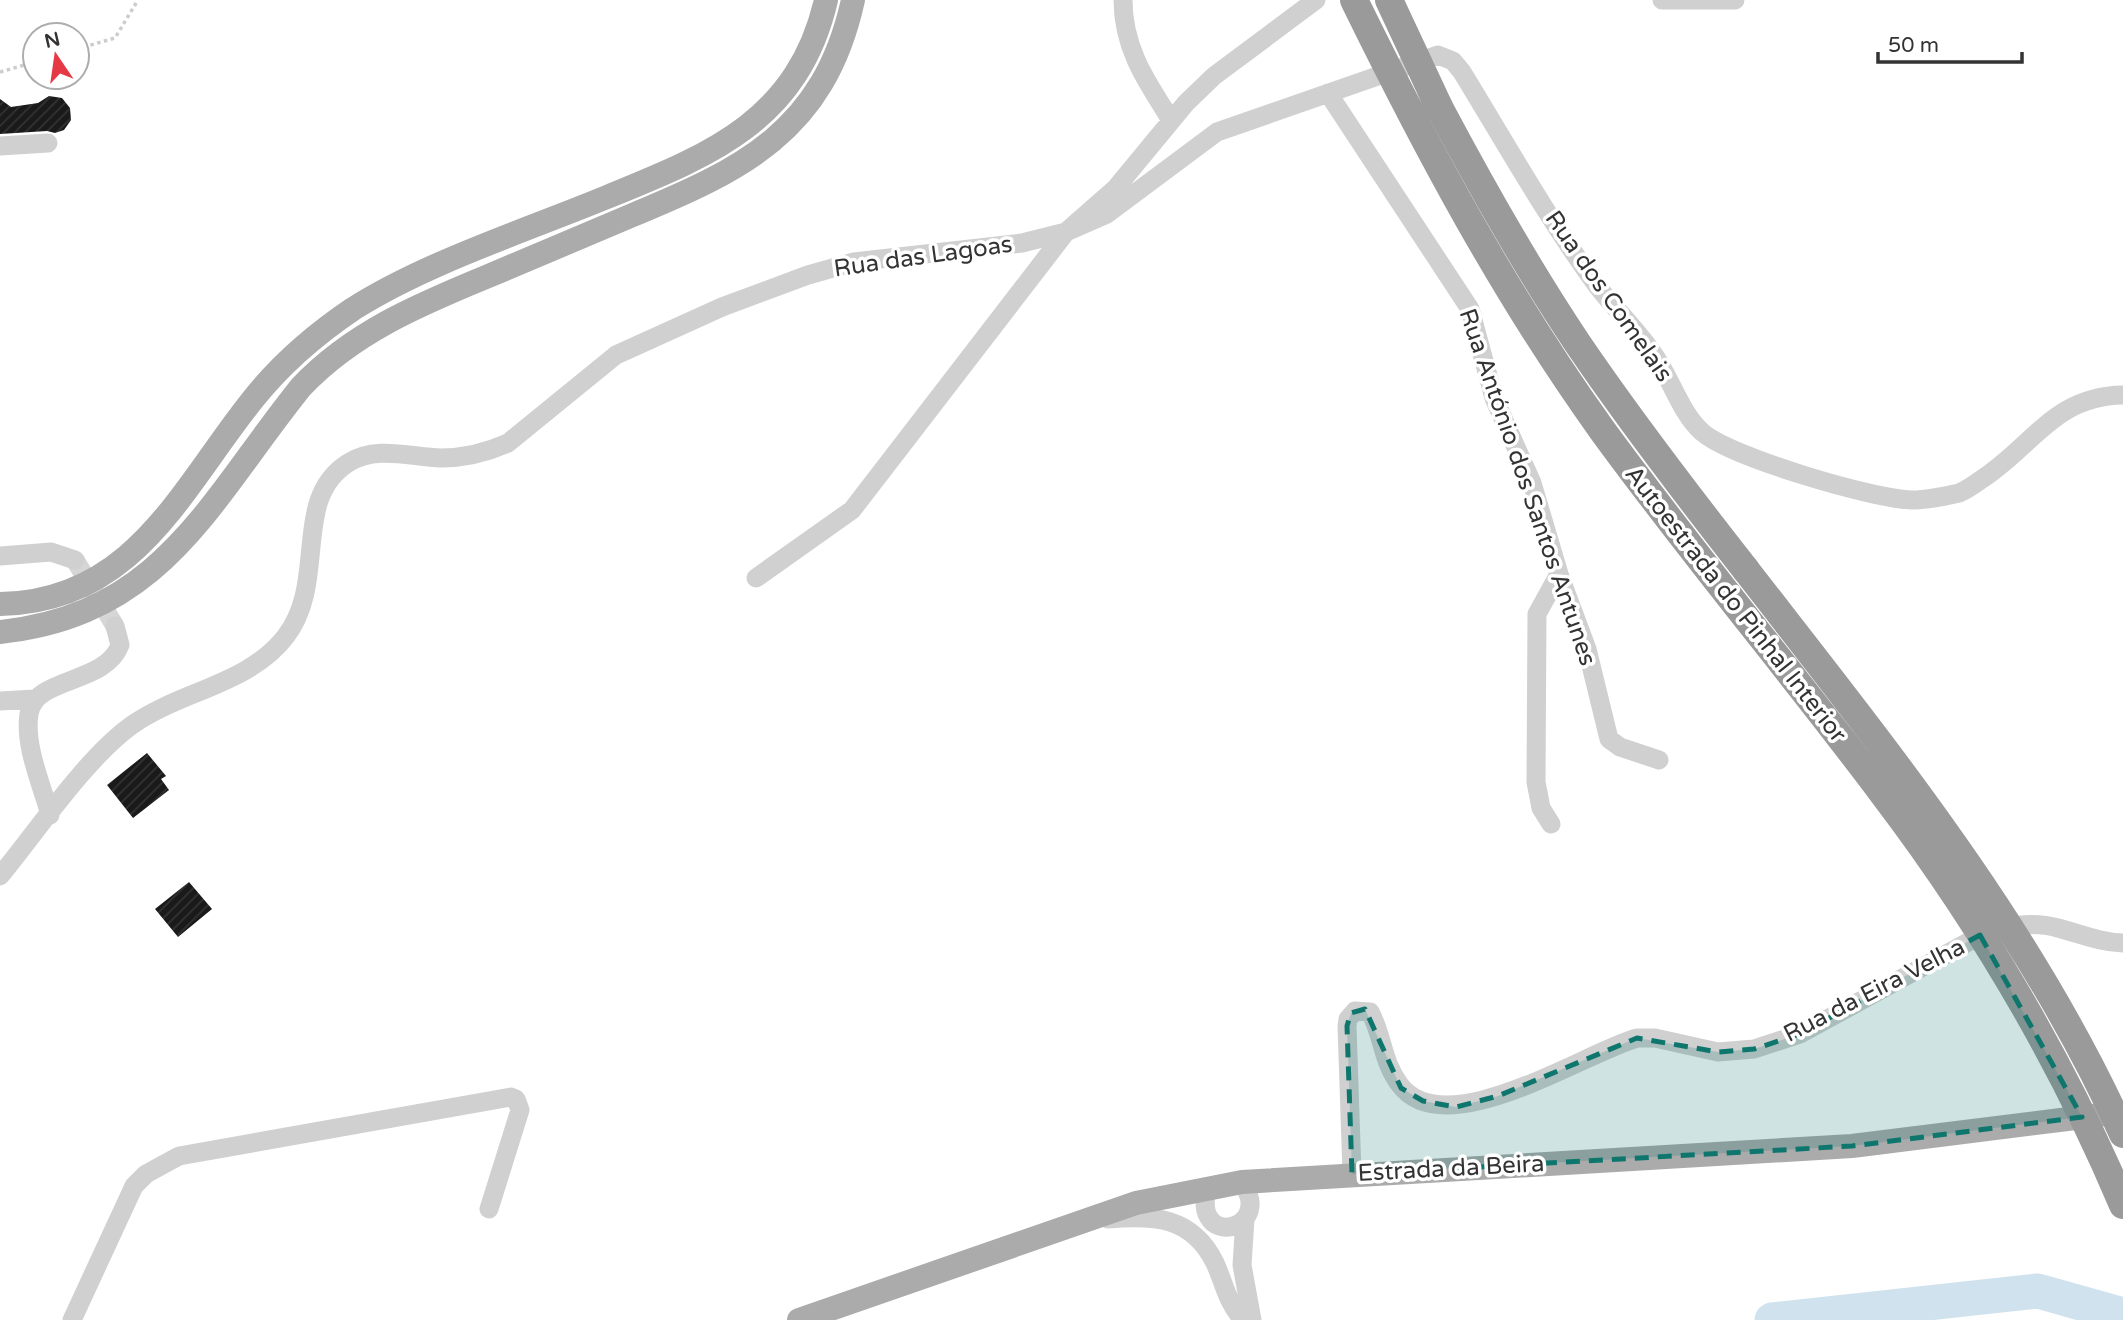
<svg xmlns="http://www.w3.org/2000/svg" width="2123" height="1320" viewBox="0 0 2123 1320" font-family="'Varela Round',sans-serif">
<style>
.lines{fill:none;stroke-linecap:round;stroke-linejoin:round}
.river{stroke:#cfe2ee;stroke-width:35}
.building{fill:url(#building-hatch)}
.minor-tunnel{stroke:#d6d6d6;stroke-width:19;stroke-dasharray:19 10;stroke-linecap:butt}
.path{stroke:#cdcdcd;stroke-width:3.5;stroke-dasharray:3.5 3.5;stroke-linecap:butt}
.minor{stroke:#d0d0d0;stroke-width:19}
.major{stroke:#ababab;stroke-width:24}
.highway{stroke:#9a9a9a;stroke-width:28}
.highway-bridge{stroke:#9a9a9a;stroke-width:28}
.marked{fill:#0f766e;fill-opacity:0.2;stroke:#0f766e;stroke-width:5;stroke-dasharray:14 9;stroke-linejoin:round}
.labels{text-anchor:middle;stroke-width:7;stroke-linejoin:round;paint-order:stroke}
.street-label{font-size:24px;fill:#333;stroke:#fff}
</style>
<defs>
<pattern id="building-hatch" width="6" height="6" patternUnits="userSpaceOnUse" patternTransform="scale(1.75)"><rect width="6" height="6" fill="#1a1a1a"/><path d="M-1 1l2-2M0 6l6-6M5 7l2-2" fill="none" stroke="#333"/></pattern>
</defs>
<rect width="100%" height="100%" fill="#fff"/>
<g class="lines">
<path class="river" d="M 1772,1320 L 2038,1291 L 2123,1315"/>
</g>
<path class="building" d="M 49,96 L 62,98 L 70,108 L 71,120 L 64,130 L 55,133 L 47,131 L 0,134 L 0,99 L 11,107 L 38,103 Z
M 147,753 L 166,776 L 161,779 L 169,790 L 133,818 L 107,785 Z
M 189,882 L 212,909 L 178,937 L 155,909 Z"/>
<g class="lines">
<path class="minor-tunnel" d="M 75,560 L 115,626"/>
<path class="path" d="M 77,49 L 115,38 L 138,0
M 0,72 L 35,62"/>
<path class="minor" d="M 1123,0 C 1123,48 1146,81 1171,120
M 1662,0 L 1735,0
M 1328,93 L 1470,309 L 1494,398 L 1532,483 L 1559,574 L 1587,649 L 1609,739 L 1620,747 L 1659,760
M 0,146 L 48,143
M 0,556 L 51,552 L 75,560
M 756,578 L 852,510 L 1066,232 L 1107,214 L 1217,132 L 1438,55 L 1453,61 L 1462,72 C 1506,144 1548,219 1598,287 C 1615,309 1636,329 1652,352 C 1671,377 1679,411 1702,432 C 1730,457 1873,499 1912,500 C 1926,500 1946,496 1959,493 C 1967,490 1975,484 1982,479 C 2033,446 2054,396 2123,395
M 0,701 L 35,699
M 50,815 C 42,785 24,746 29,714 C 35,676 105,685 120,645 L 115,626
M 1551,824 L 1541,808 L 1536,782 L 1537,614 L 1559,574
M 0,876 C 37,831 87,757 132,725 C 180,691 250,684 286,636 C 328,581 291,499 348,463 C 376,445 410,457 441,458 C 463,458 488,452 508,443 L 616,355 L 722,307 L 808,275 L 854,262 L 1022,243 L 1066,232 L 1115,189 L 1186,103 L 1214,76 L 1316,0
M 1352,1174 L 1347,1026 L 1348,1019 L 1355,1011 L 1370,1012 C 1383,1035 1382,1062 1400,1085 C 1445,1145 1584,1053 1637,1038 L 1655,1038 L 1718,1052 L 1754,1049 L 1800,1034 L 1992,929 C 2014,925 2036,922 2058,928 C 2081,934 2099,942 2123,943
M 1206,1188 C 1206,1197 1203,1207 1208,1216 C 1219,1237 1252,1226 1250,1202 C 1250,1195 1245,1188 1242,1182
M 1108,1219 C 1153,1215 1192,1216 1215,1263 C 1225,1285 1226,1300 1243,1320
M 1245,1219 L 1242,1265 L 1252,1320
M 72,1320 L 134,1186 L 146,1174 L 179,1156 L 511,1097 L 516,1099 L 520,1110 L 489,1209"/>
<path class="major" d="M 0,604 C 135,602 182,487 254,398 C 282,363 316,334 353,309 C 425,263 527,230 607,197 C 710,155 798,121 826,0
M 0,632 C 163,615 209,501 301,387 C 352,333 418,305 486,277 C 534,257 581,237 628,217 C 742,170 824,132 853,0
M 799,1320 L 1136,1203 L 1242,1182 L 1852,1146 L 2100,1115"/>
<path class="highway" d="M 1439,107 C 1482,188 1527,268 1578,344 C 1631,422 1688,496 1746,570"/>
<path class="highway-bridge" d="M 1354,0 C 1427,149 1505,295 1602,430 C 1693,555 1792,672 1884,795 C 1979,920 2062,1061 2123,1205
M 1389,0 L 1439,107
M 1746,570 C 1884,748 2030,927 2123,1134"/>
</g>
<path class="marked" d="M 1980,935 L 2082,1117 L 1852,1146 L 1352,1174 L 1347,1026 L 1351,1013 L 1365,1009 L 1401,1088 L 1423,1101 L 1456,1107 L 1498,1096 L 1637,1038 L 1718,1052 L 1754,1049 L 1800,1034 Z"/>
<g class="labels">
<g class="street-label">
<text transform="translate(923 256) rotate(-8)" y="8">Rua das Lagoas</text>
<text transform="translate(1609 296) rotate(55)" y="8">Rua dos Comelais</text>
<text transform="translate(1528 487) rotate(71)" y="8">Rua António dos Santos Antunes</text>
<text transform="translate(1736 604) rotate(52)" y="8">Autoestrada do Pinhal Interior</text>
<text transform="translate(1874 990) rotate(-27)" y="8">Rua da Eira Velha</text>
<text transform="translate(1451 1168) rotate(-3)" y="8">Estrada da Beira</text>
</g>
</g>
<g transform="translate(56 56) rotate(347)"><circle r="33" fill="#ffffff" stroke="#adadad" stroke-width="2"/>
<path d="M0-5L12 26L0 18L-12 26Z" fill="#e63946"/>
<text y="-10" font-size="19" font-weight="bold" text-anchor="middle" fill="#333333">N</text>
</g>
<path d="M1878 52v10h144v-10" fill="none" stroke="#333333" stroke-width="3.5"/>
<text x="1888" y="52" font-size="21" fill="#333333" stroke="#ffffff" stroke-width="5" paint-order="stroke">50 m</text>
</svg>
